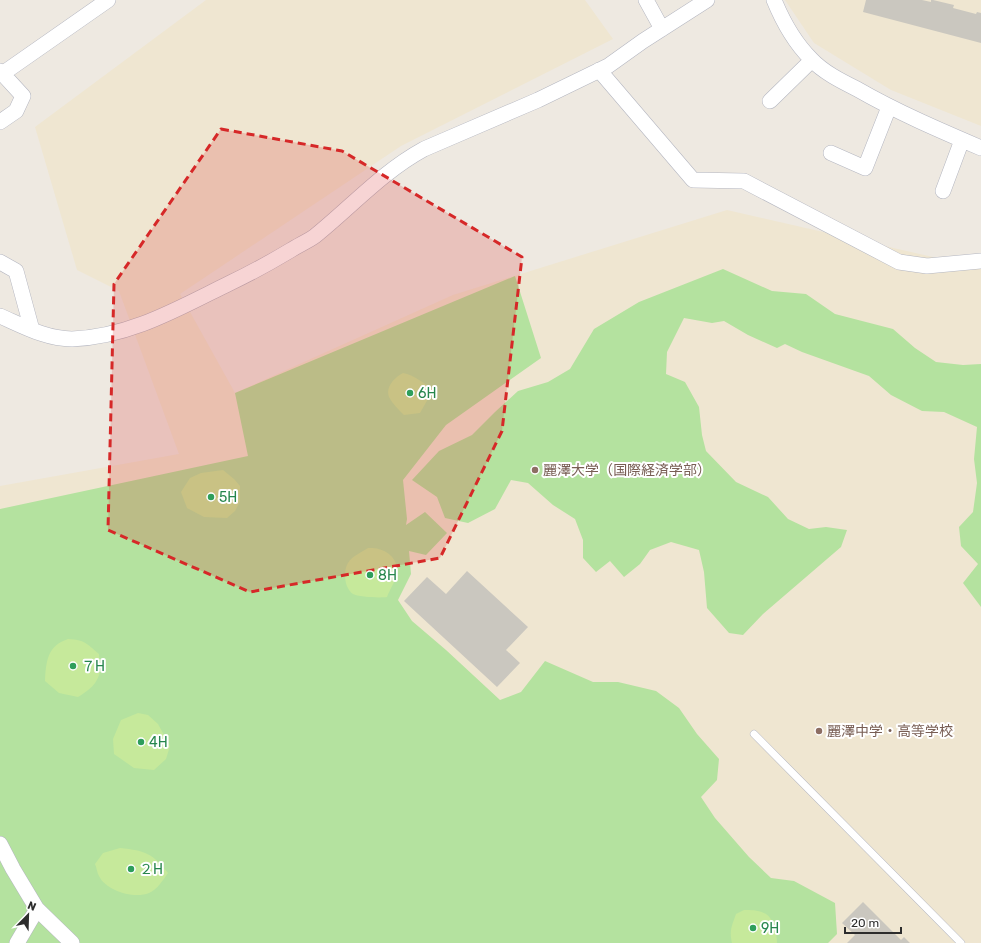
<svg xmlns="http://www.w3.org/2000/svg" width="981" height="943" viewBox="0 0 981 943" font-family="Rubik,'Noto Sans JP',sans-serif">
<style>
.education{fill:#efe6d1}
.green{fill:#b4e29f}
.pitch{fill:#c6e99b}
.building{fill:#cac7bf}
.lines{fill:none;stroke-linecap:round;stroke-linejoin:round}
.lane-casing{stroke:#b4b6c0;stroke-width:8}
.street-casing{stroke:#b4b6c0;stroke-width:16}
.lane{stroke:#fff;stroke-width:7}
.street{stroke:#fff;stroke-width:15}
.marked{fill:#d62828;fill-opacity:0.2;stroke:#d62828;stroke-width:3;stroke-dasharray:8 5;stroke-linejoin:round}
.leisure-dot{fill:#2e9e5b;stroke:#fff;stroke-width:1.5}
.education-dot{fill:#8d6e63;stroke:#fff;stroke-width:1.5}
.labels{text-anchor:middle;stroke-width:4;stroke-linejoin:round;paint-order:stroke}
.leisure-label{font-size:14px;fill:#27864d;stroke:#fff;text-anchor:start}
.education-label{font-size:14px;fill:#785e54;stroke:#fff;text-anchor:start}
</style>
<rect width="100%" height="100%" fill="#eee9e1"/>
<path class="education" d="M 206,0 L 585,0 L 613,39 L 401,146 L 180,294 L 235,393 L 453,295 L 727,210 L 981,268 L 981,943 L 85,943 L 0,777 L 0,486 L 179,454 L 119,291 L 77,270 L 35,127 Z
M 785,0 L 981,0 L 981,126 L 891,90 L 814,43 Z"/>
<path class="green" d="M 723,269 L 772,291 L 806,294 L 835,314 L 893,329 L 915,348 L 936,362 L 963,365 L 981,364 L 981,607 L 963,583 L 978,564 L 961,546 L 959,527 L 973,512 L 977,483 L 974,459 L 977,427 L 944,412 L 922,411 L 891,395 L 869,376 L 802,352 L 785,344 L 777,348 L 748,335 L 724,321 L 712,323 L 684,318 L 667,352 L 666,374 L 685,382 L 699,407 L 702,435 L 706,451 L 736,482 L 768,497 L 788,519 L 809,529 L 826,527 L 847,530 L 841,547 L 763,614 L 743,635 L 729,633 L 707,608 L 704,572 L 699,550 L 671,542 L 650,550 L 640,564 L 624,577 L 610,561 L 596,572 L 583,558 L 583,540 L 575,519 L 553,505 L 528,483 L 511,480 L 495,509 L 468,523 L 445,518 L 437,497 L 412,480 L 439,451 L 472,435 L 495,412 L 518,391 L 548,382 L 570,369 L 594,329 L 639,302 Z
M 515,276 L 541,358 L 446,425 L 403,480 L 407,519 L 406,525 L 425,512 L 447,533 L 426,555 L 409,551 L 411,574 L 398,600 L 412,621 L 446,650 L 500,700 L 521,692 L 545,661 L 593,682 L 618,682 L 656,691 L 679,708 L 697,734 L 719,759 L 717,780 L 701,797 L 715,818 L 749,857 L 771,878 L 794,881 L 835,903 L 837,934 L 828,943 L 0,943 L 0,509 L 248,456 L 235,393 Z"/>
<path class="pitch" d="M 403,373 C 414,375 424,383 433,390 L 420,413 L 404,415 C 399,410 392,403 389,397 C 385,387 395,377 403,373 Z
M 223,470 L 234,479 L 240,486 L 240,501 L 235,511 L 227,518 L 204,517 L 187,508 L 181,492 L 190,478 L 201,473 Z
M 368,548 C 383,547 399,556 397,574 C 395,582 390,589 387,597 C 380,598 358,597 353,594 C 344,588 343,571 348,563 C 352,556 362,552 368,548 Z
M 68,639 C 85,640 86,643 99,654 C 99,659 101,665 100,670 C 99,683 88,691 78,697 L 59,693 L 45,681 C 46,662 47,646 68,639 Z
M 138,713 L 148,715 L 158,724 L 170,746 L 166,759 L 154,770 L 134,768 L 114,754 L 113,739 L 121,720 Z
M 120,848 C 146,851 152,853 168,873 C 163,880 157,890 149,893 C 134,899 106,891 99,876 C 97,873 97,868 95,864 L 103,853 Z
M 744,910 C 751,910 759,910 766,914 C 774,919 777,934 777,943 L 732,943 C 729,930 732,926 736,914 Z"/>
<path class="building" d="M 866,0 L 922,0 L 931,2 L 931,0 L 933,0 L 954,5 L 953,8 L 976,14 L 977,12 L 981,13 L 981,43 L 863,12 Z
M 467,571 L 528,627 L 506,650 L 520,663 L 497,687 L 404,601 L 427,577 L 446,594 Z
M 863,902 L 901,940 L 904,937 L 910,943 L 847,943 L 855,935 L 842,923 Z"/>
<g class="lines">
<g class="lane-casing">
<path id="lane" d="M 754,734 L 961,943"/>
</g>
<g class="street-casing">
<path id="street" d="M 646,0 L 662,29
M 774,0 C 783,22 794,42 811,59 C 823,72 841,81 857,89 C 897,112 939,130 981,148
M 599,70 L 693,180 L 744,181 L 899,262 L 927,266 L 981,261
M 0,71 L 23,96 L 16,111 L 0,122
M 2,74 L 108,0
M 770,101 L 812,60
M 831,153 L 865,168 L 889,107
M 943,191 L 962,140
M 0,262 L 16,271 L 32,330
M 0,316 C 23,326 46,339 72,339 C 130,337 179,308 230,283 C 251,273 271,262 291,250 C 299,245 308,241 315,236 C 351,207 382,172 424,149 L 538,100 L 608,66 L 643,41 L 707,0
M 0,844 L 13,869 L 37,909 L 72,943
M 17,943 L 37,909"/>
</g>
<use href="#lane" class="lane"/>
<use href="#street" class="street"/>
</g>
<path class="marked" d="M 221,129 L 342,151 L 522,257 L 502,431 L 440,558 L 250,592 L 108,530 L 114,284 Z"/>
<g class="leisure-dot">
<circle cx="410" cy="393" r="4"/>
<circle cx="211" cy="497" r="4"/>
<circle cx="370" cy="575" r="4"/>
<circle cx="73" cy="666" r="4"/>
<circle cx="141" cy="742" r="4"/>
<circle cx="131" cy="869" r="4"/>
<circle cx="753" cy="928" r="4"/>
</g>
<g class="education-dot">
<circle cx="535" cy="470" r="4"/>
<circle cx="819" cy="731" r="4"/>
</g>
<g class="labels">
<g class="leisure-label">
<text x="418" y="398">6H</text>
<text x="219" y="502">5H</text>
<text x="378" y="580">8H</text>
<text x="81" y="671">７H</text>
<text x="149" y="747">4H</text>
<text x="139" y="874">２H</text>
<text x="761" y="933">9H</text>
</g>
<g class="education-label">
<text x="543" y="475">麗澤大学（国際経済学部）</text>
<text x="827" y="736">麗澤中学・高等学校</text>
</g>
</g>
<g transform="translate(28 915) rotate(23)" stroke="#ffffff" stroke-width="3" paint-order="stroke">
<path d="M0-3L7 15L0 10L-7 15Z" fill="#2d2d2d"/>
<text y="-6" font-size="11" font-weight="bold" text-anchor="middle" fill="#2d2d2d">N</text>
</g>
<path d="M845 927v6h56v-6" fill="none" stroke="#2d2d2d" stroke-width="2"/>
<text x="851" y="927" font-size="12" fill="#2d2d2d" stroke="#ffffff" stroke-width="3" paint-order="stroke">20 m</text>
</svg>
